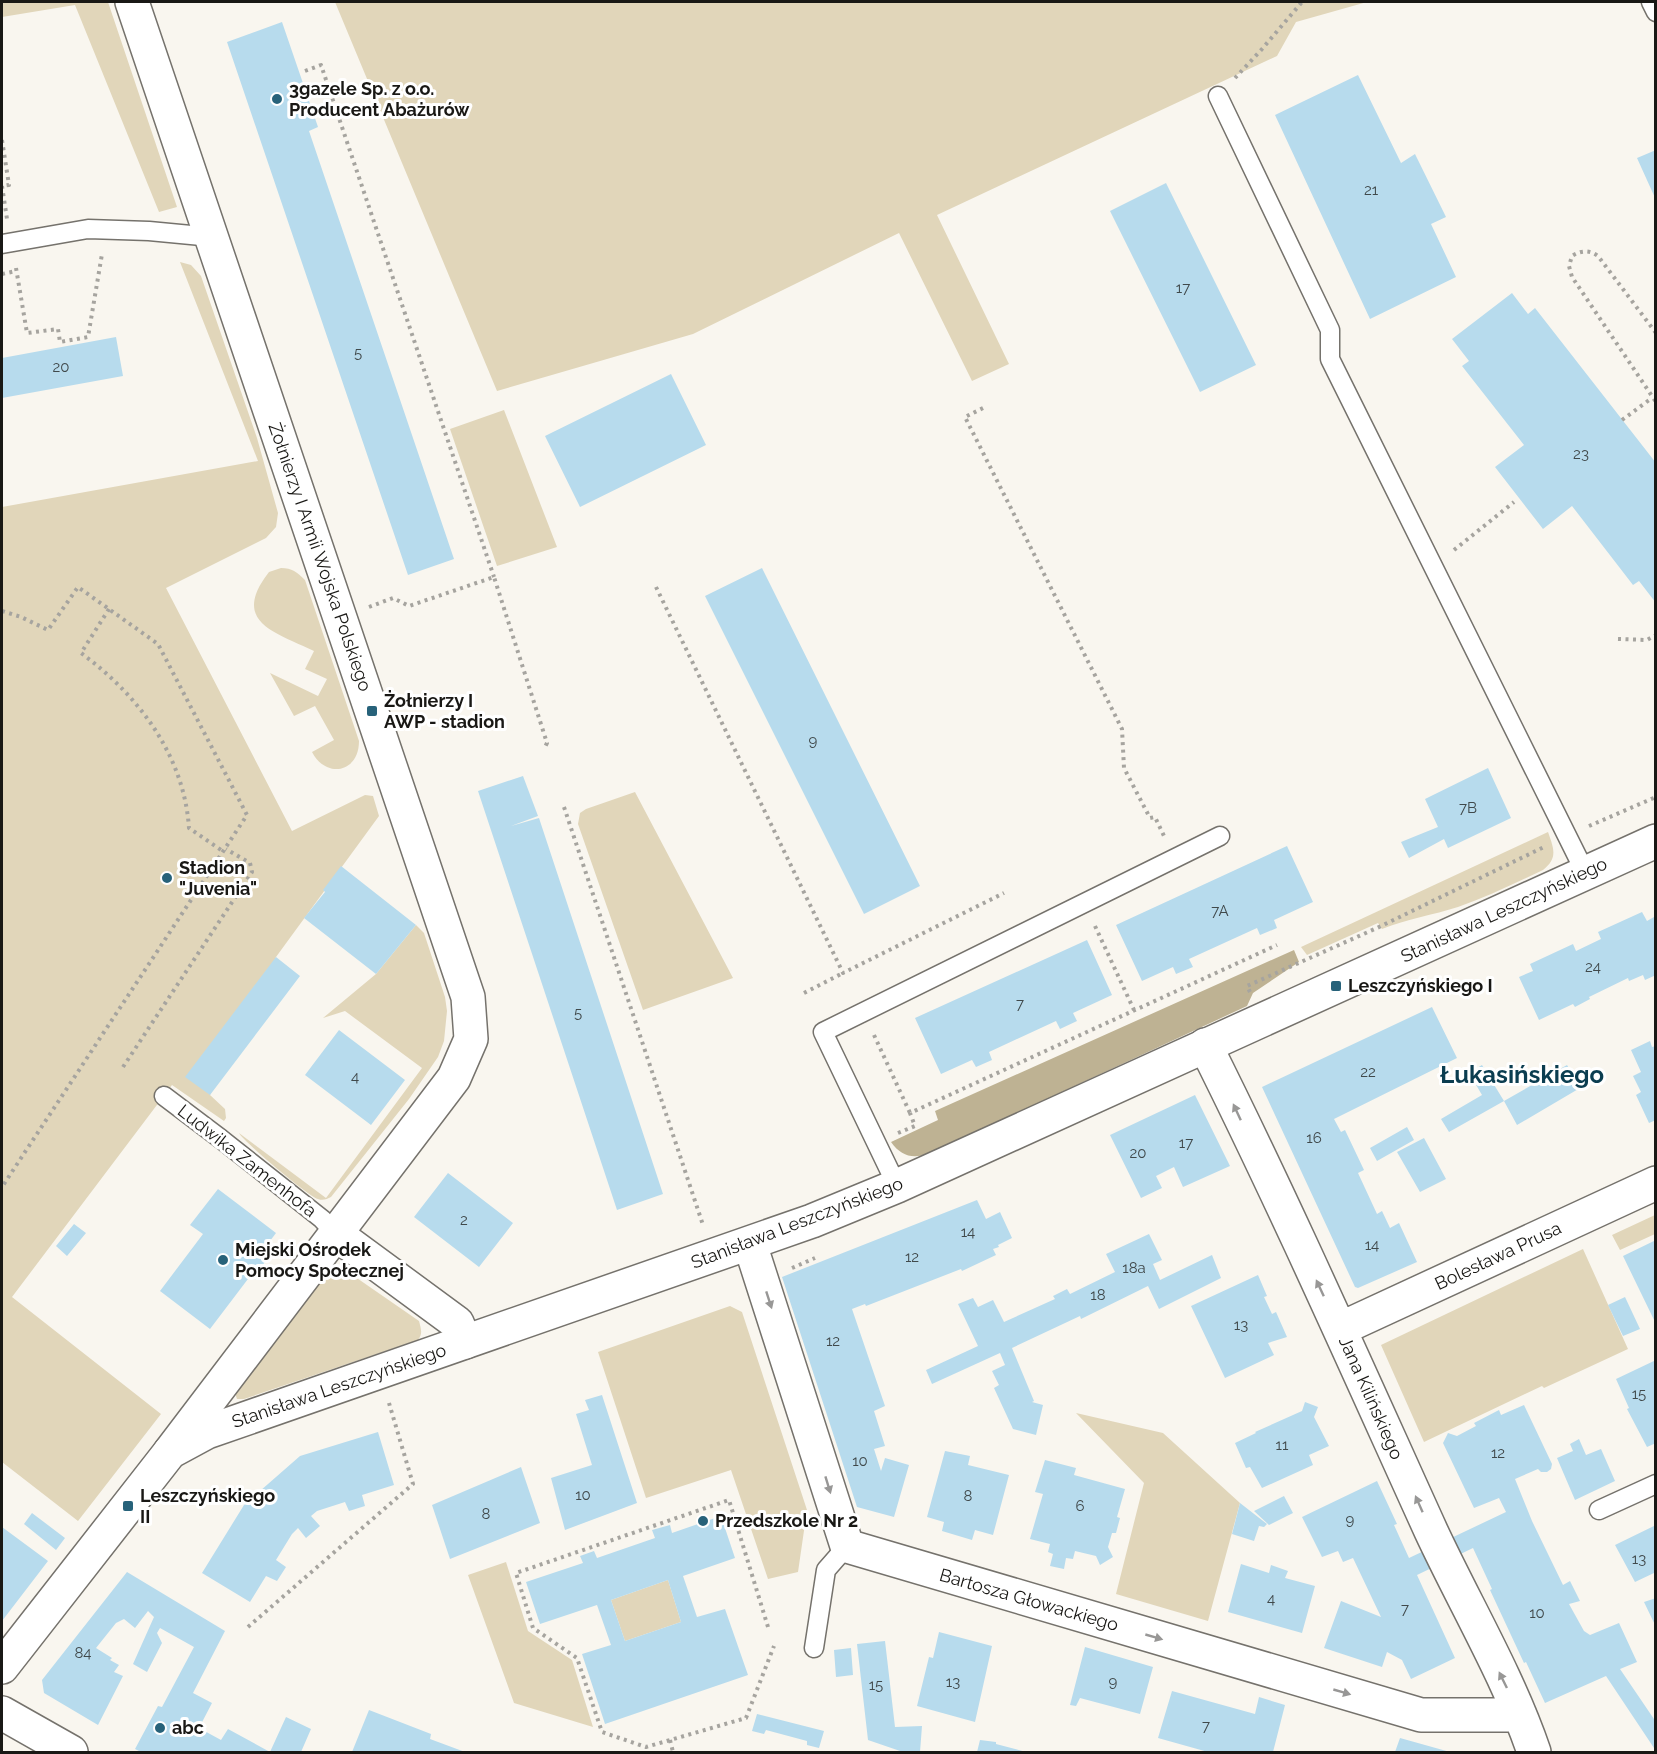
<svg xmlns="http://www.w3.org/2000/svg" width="1657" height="1754" viewBox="0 0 1657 1754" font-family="Raleway,sans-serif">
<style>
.green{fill:#e1d6ba}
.forest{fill:#beb293}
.building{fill:#b7dbed;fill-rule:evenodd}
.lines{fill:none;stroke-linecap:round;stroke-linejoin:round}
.lane-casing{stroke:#75726c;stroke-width:21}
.street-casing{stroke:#75726c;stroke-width:36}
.secondary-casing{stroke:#75726c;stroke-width:36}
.path{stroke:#a6a49f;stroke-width:4;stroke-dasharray:3 4.5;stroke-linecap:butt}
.lane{stroke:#fff;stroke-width:18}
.street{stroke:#fff;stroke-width:33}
.secondary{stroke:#fff;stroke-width:33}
.oneway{fill:#989796}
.poi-dot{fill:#27627a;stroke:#fff;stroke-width:2}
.labels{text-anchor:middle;stroke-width:6;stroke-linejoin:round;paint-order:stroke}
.number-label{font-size:15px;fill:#40494b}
.poi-label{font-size:18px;font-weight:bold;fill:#191815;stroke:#fff;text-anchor:start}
.street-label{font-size:18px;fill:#191815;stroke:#fff}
.district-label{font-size:24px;font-weight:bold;fill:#0b3d50;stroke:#fff}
</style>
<rect width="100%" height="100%" fill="#f9f6ef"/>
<path class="green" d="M 2,2 L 108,2 L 177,207 L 159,212 L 75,5 L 2,17 Z
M 335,2 L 1367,2 L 1296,22 L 1277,56 L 937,215 L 1009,364 L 972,381 L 899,233 L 693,334 L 497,391 Z
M 180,262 L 191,265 L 201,276 L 257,438 L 278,513 L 276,527 L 266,538 L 166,588 L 292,831 L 365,795 L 373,796 L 379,816 L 276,957 L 210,1095 L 225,1109 L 226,1118 L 224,1121 L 172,1085 L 12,1297 L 161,1414 L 78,1521 L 2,1462 L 2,507 L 258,461 Z
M 504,410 L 557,547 L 497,566 L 450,429 Z
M 281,568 C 292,568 297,572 305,580 L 359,741 C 359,773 326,779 312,752 L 334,740 L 315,706 L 294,716 L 270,673 L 318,696 L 327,679 L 305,669 L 314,651 C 275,632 230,622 269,572 Z
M 635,792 L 733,978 L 643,1010 L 578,824 L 580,813 L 586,809 Z
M 1548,832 C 1554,849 1558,858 1543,870 C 1515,883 1487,897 1458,907 C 1433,915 1407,919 1382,929 L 1378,923 L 1307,955 L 1301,947 Z
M 416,925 L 424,933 L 445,997 L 447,1011 L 444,1041 L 438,1057 L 409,1099 L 331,1197 C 327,1199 323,1201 318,1199 C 309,1197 242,1140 239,1133 L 326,1198 L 422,1068 L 345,1011 L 323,1018 L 376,974 Z
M 1655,1215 L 1655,1234 L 1620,1250 L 1612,1235 Z
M 1583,1249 L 1628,1349 L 1544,1388 L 1542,1386 L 1424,1442 L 1381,1345 Z
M 338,1265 L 419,1321 C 421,1329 423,1334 418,1340 L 244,1399 L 237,1399 L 235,1393 L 329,1268 Z
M 730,1306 L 742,1312 L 807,1510 L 798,1572 L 768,1579 L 731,1470 L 646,1498 L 598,1352 Z
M 1076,1413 L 1163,1433 L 1240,1503 L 1208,1621 L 1116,1594 L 1144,1483 Z
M 506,1562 L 528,1631 L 572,1660 L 593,1727 L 514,1703 L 468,1575 Z
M 668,1580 L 681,1622 L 625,1641 L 611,1600 Z"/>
<path class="forest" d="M 1294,950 L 1299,962 L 1253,993 L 1247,1006 L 928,1154 C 912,1159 901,1156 891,1142 L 938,1120 L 935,1111 Z"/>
<path class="building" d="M 282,22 L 318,127 L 309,131 L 454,559 L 408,575 L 227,42 Z
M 1358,75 L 1401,163 L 1415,154 L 1446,217 L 1431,224 L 1456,277 L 1370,319 L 1275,115 Z
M 1656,150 L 1656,200 L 1637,158 Z
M 1166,183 L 1256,365 L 1200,392 L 1110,211 Z
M 1512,293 L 1528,314 L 1535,308 L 1656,463 L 1656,603 L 1639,581 L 1633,585 L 1572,506 L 1543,529 L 1495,467 L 1524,445 L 1462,366 L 1469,361 L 1452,339 Z
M 116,337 L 123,376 L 2,398 L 2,358 Z
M 671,374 L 706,445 L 580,507 L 545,436 Z
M 762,568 L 920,886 L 864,914 L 705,596 Z
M 1488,768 L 1511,818 L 1448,848 L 1444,839 L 1409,858 L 1401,842 L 1438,827 L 1425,799 Z
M 523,776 L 538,816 L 511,826 L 539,818 L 663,1194 L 617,1210 L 478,791 Z
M 1287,846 L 1313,902 L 1274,920 L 1277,928 L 1260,935 L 1257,928 L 1189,959 L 1193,967 L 1176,974 L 1173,967 L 1142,981 L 1116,925 Z
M 341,866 L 416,925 L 376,974 L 304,918 L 325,892 L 323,890 Z
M 1642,912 L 1647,921 L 1654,917 L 1656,920 L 1656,975 L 1645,980 L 1643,975 L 1629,981 L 1628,978 L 1589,997 L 1590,999 L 1575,1007 L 1573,1004 L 1539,1020 L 1519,977 L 1533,971 L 1530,964 L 1573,944 L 1576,951 L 1601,939 L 1598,932 Z
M 1087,940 L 1112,995 L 1073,1013 L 1077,1021 L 1060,1029 L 1056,1021 L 989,1052 L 992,1060 L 976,1067 L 972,1060 L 941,1074 L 915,1018 Z
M 276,957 L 300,976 L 210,1095 L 185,1077 Z
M 1432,1007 L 1457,1058 L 1334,1119 L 1341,1132 L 1345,1130 L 1364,1170 L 1358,1173 L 1377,1214 L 1382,1211 L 1390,1228 L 1399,1223 L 1417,1262 L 1358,1288 L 1355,1287 L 1262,1087 Z
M 339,1030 L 405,1080 L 371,1125 L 305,1075 Z
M 1650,1041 L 1652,1047 L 1656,1046 L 1656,1120 L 1649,1123 L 1636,1095 L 1641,1092 L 1633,1076 L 1641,1072 L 1631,1050 Z
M 1482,1065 L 1504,1101 L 1449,1132 L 1441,1119 L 1482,1095 L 1469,1073 Z
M 1567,1065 L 1580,1088 L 1517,1125 L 1504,1101 Z
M 1195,1095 L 1230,1166 L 1183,1187 L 1174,1167 L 1156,1176 L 1162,1188 L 1141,1198 L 1110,1135 Z
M 1407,1127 L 1414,1140 L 1377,1161 L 1370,1148 Z
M 1424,1138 L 1446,1179 L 1420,1192 L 1397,1152 Z
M 448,1173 L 513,1223 L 479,1267 L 414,1217 Z
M 218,1189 L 276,1233 L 258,1257 L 265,1262 L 254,1276 L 251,1275 L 210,1329 L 160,1291 L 203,1234 L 190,1225 Z
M 977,1200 L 986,1219 L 1000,1212 L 1012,1238 L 998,1245 L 999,1247 L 993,1249 L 996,1255 L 962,1271 L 961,1269 L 866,1306 L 865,1304 L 852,1309 L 885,1406 L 874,1411 L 885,1446 L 874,1449 L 881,1471 L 885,1458 L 909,1465 L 894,1517 L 857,1507 L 782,1277 Z
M 74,1224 L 86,1233 L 67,1256 L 56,1246 Z
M 1149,1234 L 1162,1260 L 1153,1264 L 1160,1280 L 1212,1255 L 1221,1278 L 1159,1309 L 1148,1286 L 1081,1319 L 1080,1316 L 1012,1348 L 1034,1401 L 1032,1402 L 1043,1405 L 1036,1435 L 1013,1429 L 994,1388 L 999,1385 L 992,1371 L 1005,1365 L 1000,1353 L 932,1384 L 926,1370 L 978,1346 L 958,1304 L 973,1298 L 978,1307 L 993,1300 L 1004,1322 L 1055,1299 L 1053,1296 L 1067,1289 L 1070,1294 L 1115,1272 L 1106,1254 Z
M 1656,1240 L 1656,1324 L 1623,1256 Z
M 1258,1275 L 1267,1296 L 1264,1297 L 1272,1314 L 1276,1312 L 1287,1337 L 1268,1343 L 1274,1355 L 1225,1378 L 1191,1306 Z
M 1625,1297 L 1640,1329 L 1623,1336 L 1608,1305 Z
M 1656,1360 L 1656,1443 L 1647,1447 L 1627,1409 L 1629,1408 L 1616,1379 Z
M 602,1395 L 637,1503 L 565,1530 L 551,1478 L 592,1465 L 576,1414 L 589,1410 L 585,1400 Z
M 1305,1402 L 1318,1407 L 1314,1417 L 1329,1446 L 1309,1455 L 1313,1465 L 1262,1488 L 1250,1467 L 1246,1468 L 1235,1443 L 1256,1433 L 1255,1432 L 1302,1411 Z
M 1524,1405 L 1552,1464 L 1551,1469 L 1547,1472 L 1541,1472 L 1538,1469 L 1515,1479 L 1532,1521 L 1563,1585 L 1570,1581 L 1580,1601 L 1569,1604 L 1584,1631 L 1590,1635 L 1619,1623 L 1637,1662 L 1620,1669 L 1656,1722 L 1656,1751 L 1606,1676 L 1545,1703 L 1526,1662 L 1524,1663 L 1490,1590 L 1492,1589 L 1473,1548 L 1417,1575 L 1455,1658 L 1411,1679 L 1402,1660 L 1387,1652 L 1382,1667 L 1324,1648 L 1341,1601 L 1381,1617 L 1353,1558 L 1343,1562 L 1338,1551 L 1322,1557 L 1302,1517 L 1377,1481 L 1397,1524 L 1394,1525 L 1409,1558 L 1506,1512 L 1499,1498 L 1474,1508 L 1443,1443 L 1448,1433 L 1457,1436 L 1476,1426 L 1474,1423 L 1499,1410 L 1501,1415 Z
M 378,1432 L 394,1485 L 362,1495 L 365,1506 L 349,1511 L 345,1502 L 317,1511 L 311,1516 L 320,1526 L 306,1538 L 298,1528 L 292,1534 L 276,1560 L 286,1567 L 277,1581 L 266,1576 L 250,1602 L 202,1573 L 244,1505 L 300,1456 Z
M 1579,1439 L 1586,1455 L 1601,1449 L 1615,1481 L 1575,1500 L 1557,1458 L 1573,1451 L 1570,1444 Z
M 945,1451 L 970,1456 L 968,1465 L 1009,1475 L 993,1535 L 975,1530 L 972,1540 L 942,1531 L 944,1522 L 927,1517 Z
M 1045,1460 L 1076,1468 L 1074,1475 L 1125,1489 L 1117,1517 L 1120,1518 L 1116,1533 L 1112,1533 L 1108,1547 L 1113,1557 L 1100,1565 L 1096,1556 L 1075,1551 L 1073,1559 L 1066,1558 L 1064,1569 L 1050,1566 L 1053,1554 L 1048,1552 L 1050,1544 L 1030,1539 L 1043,1494 L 1035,1492 Z
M 521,1467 L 540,1523 L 450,1559 L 432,1505 Z
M 1284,1496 L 1293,1513 L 1269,1525 L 1254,1511 Z
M 1240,1503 L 1267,1524 L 1264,1527 L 1259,1526 L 1254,1541 L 1232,1534 Z
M 32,1513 L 65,1538 L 56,1550 L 24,1524 Z
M 721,1516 L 735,1558 L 683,1576 L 697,1617 L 725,1609 L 748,1675 L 605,1724 L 582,1654 L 611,1645 L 597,1605 L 540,1624 L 526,1582 L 583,1563 L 580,1556 L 594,1551 L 597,1558 L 655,1538 L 652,1530 L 670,1525 L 672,1533 ZM 668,1580 L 681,1622 L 625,1641 L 611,1600 Z
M 1656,1525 L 1656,1578 L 1654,1573 L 1635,1582 L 1615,1545 Z
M 2,1527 L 48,1561 L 2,1621 Z
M 1241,1564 L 1269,1573 L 1271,1565 L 1288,1571 L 1285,1578 L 1315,1586 L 1302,1633 L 1228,1612 Z
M 127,1572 L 225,1631 L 193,1693 L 212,1703 L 199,1728 L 221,1740 L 228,1729 L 270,1752 L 286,1717 L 311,1729 L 301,1752 L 141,1752 L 135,1749 L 158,1706 L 162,1707 L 194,1647 L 160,1628 L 157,1633 L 162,1643 L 147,1672 L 133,1664 L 154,1617 L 148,1611 L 135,1628 L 124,1619 L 116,1623 L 96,1648 L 112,1658 L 110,1660 L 119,1665 L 114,1672 L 123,1676 L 98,1725 L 44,1693 L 42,1680 Z
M 1656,1598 L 1656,1627 L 1644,1602 Z
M 939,1632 L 992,1646 L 975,1722 L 917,1706 L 929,1657 L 933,1658 Z
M 885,1641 L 895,1727 L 922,1726 L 920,1752 L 903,1752 L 868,1740 L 857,1644 Z
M 1085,1647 L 1153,1667 L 1140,1714 L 1080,1698 L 1076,1706 L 1070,1705 Z
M 851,1648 L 853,1675 L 836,1677 L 834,1650 Z
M 1172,1691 L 1255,1714 L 1259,1697 L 1285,1705 L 1273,1752 L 1208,1752 L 1158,1738 Z
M 369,1710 L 431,1734 L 430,1739 L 465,1752 L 352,1752 Z
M 757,1714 L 824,1731 L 819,1748 L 807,1745 L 807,1741 L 766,1730 L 764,1734 L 752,1731 Z
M 1400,1738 L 1450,1752 L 1395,1752 Z
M 980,1740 L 996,1742 L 996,1744 L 1026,1752 L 977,1752 Z"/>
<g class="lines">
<g class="lane-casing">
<path id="lane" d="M 1651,2 L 1656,12
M 1218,96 L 1330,330 L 1330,359 L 1585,872
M 2,244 L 88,229 L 149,231 L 212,237
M 164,1096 L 221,1139 L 322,1219 L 336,1234
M 897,1186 L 823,1032 L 1220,836
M 1599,1510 L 1656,1484
M 814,1648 L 826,1570 L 847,1546"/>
</g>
<g class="street-casing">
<path id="street" d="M 132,2 L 468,997 L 471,1039 L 454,1078 L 170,1452
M 1205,1045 C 1285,1205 1357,1368 1431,1531 C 1465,1604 1508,1676 1534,1752
M 336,1234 L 457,1323 L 465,1342
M 750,1244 L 847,1546 L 1421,1715 L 1520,1715
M 1340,1329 L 1656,1183"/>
</g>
<g class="secondary-casing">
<path id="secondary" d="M 2,1667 L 170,1452 L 207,1432 L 812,1221 L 897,1186 L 1656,841
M 2,1713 L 71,1752"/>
</g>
<path class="path" d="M 305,71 L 321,65 L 494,577
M 1235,78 L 1262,49 L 1302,2
M 2,140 L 9,185 L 2,186 L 7,219
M 16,268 L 27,333 L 58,329 L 60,342 L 88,337 L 102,254
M 2,274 L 16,271
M 1656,333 L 1598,256 C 1590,250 1581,250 1572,256 L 1569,266 L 1572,277 L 1656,402
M 983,408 L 965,417 L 1122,729 L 1124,768 L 1150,818 L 1155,817 L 1164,836
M 1622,420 L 1652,398
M 1454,550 L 1514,502
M 656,587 L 843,973 L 1004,893
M 369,607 L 393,598 L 409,606 L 494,577 L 547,743 L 544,749
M 109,609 L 81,653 C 138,695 184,755 189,828 L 224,852
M 2,611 L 21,617 L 48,630 L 78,587 L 158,644 L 247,815 L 2,1187
M 1618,639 L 1647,640 L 1656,635
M 564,807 L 703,1225
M 1589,826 L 1656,797
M 1095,926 L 1134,1010
M 1250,992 L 1247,986 L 1377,928 L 1544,847
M 804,993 L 843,973
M 874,1035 L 910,1113
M 123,1067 L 252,872 L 250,863 L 226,849
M 898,1133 L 915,1126 L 910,1113 L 1277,945
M 792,1268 L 815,1258
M 248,1627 L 413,1484 L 389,1403
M 768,1627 L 729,1500 L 516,1573 L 533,1628 L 577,1658 L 602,1732 L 646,1747 L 746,1718 L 774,1646
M 670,1740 L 673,1752"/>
<use href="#lane" class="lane"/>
<use href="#street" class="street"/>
<use href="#secondary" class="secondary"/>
</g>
<defs><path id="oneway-solid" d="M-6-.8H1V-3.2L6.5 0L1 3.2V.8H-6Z" transform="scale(1.5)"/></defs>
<g class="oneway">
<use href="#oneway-solid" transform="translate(1237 1112) rotate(-115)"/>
<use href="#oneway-solid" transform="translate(1320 1288) rotate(-115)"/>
<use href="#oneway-solid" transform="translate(769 1300) rotate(72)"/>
<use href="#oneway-solid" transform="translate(828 1485) rotate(73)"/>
<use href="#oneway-solid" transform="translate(1419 1504) rotate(-114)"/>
<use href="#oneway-solid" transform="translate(1154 1637) rotate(16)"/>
<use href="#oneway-solid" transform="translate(1503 1680) rotate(-116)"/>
<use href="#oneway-solid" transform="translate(1342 1692) rotate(16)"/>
</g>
<g class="poi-dot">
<circle cx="277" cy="99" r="6"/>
<rect x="366" y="705" width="12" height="12" rx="3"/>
<circle cx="167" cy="878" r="6"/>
<rect x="1330" y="980" width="12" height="12" rx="3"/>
<circle cx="223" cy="1260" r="6"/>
<rect x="122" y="1500" width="12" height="12" rx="3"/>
<circle cx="703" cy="1521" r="6"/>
<circle cx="160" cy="1728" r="6"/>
</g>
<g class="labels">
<g class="number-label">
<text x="1371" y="195">21</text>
<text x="1183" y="293">17</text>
<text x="358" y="358">5</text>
<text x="61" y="372">20</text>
<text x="1581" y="459">23</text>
<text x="813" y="746">9</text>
<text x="1468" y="813">7B</text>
<text x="1220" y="916">7A</text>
<text x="1593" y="972">24</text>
<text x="1020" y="1009">7</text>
<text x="578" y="1018">5</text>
<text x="1368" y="1077">22</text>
<text x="355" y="1082">4</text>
<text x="1314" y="1143">16</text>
<text x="1186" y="1148">17</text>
<text x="1138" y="1158">20</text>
<text x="464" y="1225">2</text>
<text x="968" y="1237">14</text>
<text x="1372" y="1250">14</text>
<text x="912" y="1262">12</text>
<text x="1134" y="1273">18a</text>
<text x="1098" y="1300">18</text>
<text x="1241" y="1330">13</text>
<text x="833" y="1346">12</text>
<text x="1639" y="1399">15</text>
<text x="1282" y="1450">11</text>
<text x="1498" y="1458">12</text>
<text x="860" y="1466">10</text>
<text x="583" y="1500">10</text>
<text x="968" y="1501">8</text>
<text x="1080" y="1511">6</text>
<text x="486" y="1519">8</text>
<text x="1350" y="1525">9</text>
<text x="1639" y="1564">13</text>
<text x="1271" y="1604">4</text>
<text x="1405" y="1614">7</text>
<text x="1537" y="1618">10</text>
<text x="83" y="1658">84</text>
<text x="953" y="1687">13</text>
<text x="1113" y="1687">9</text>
<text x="876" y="1690">15</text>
<text x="1206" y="1731">7</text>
</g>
<g class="poi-label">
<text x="289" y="95">3gazele Sp. z o.o.<tspan x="289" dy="21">Producent Abażurów</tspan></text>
<text x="384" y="707">Żołnierzy I<tspan x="384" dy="21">AWP - stadion</tspan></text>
<text x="179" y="874">Stadion<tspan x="179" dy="21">"Juvenia"</tspan></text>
<text x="1348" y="992">Leszczyńskiego I</text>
<text x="235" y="1256">Miejski Ośrodek<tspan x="235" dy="21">Pomocy Społecznej</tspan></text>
<text x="140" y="1502">Leszczyńskiego<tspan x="140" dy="21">II</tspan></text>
<text x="715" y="1527">Przedszkole Nr 2</text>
<text x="172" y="1734">abc</text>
</g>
<g class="street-label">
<text transform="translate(320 557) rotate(71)" y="6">Żołnierzy I Armii Wojska Polskiego</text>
<text transform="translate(1504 910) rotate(-25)" y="6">Stanisława Leszczyńskiego</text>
<text transform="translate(247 1161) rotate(38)" y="6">Ludwika Zamenhofa</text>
<text transform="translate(797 1223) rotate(-21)" y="6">Stanisława Leszczyńskiego</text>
<text transform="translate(1498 1256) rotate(-25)" y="6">Bolesława Prusa</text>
<text transform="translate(339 1386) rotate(-19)" y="6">Stanisława Leszczyńskiego</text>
<text transform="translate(1371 1398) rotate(66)" y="6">Jana Kilińskiego</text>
<text transform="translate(1029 1600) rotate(16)" y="6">Bartosza Głowackiego</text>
</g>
<g class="district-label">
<text x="1522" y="1083">Łukasińskiego</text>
</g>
</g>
<rect width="1657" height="1754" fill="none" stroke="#191815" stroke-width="6"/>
</svg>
